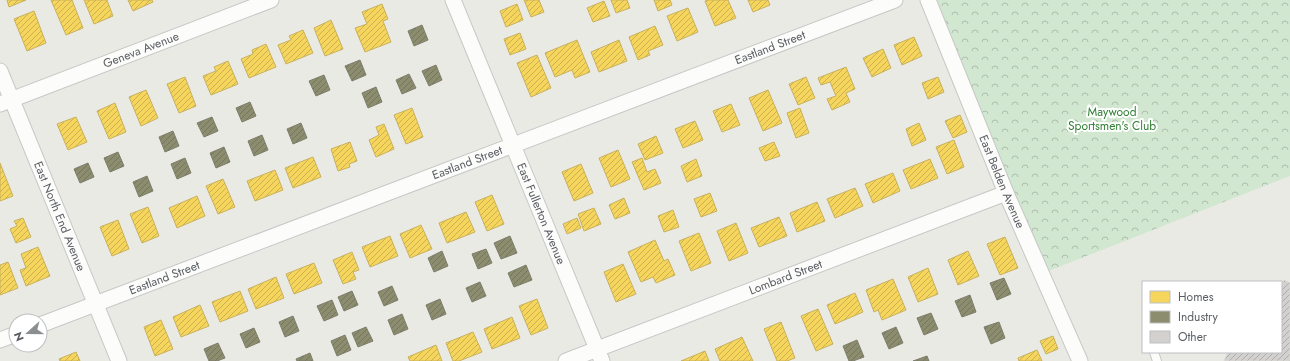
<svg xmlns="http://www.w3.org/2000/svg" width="1290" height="361" viewBox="0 0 1290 361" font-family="Jost,sans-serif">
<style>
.park{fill:url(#park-crowns)}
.homes{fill:url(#homes-hatch);stroke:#c7b15e}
.industry{fill:url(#industry-hatch);stroke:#7d7e6b}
.building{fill:url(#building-hatch);stroke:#dad8d4}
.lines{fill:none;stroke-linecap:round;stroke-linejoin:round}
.service-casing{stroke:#c7c7c7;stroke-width:10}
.minor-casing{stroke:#c7c7c7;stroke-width:17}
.service{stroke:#fcfcfb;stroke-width:8}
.minor{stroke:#fcfcfb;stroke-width:15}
.labels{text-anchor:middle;stroke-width:4;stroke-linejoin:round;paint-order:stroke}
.street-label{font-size:12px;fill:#5a5e63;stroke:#fff}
.park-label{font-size:12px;fill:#338137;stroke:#fff}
</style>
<defs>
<pattern id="park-crowns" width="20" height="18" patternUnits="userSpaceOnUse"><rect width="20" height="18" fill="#d1e7d0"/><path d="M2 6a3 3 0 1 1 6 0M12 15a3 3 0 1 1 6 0" fill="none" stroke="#adbeac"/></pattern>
<pattern id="homes-hatch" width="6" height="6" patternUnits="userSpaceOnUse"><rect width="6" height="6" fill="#f6d55c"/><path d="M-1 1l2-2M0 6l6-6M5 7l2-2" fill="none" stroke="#cab050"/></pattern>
<pattern id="industry-hatch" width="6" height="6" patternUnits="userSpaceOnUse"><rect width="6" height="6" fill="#8c8c6e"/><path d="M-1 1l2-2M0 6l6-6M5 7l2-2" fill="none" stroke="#75765e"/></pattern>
<pattern id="building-hatch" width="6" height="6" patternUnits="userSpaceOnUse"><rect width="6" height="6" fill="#d2d1cf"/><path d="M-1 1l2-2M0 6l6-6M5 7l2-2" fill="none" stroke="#adadac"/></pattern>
</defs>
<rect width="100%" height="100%" fill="#eaeae5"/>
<path class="park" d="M 935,0 L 1290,0 L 1290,176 L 1046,272 Z"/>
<path class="homes" d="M 7,0 L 26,0 L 9,7 Z
M 51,0 L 72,0 L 83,28 L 66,35 Z
M 84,0 L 107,0 L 113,16 L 94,24 Z
M 128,0 L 152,0 L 153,2 L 133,11 Z
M 524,0 L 539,0 L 544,12 L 531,17 Z
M 611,0 L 627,0 L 630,8 L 616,13 Z
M 654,0 L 670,0 L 672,5 L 658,11 Z
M 707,0 L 728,0 L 736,18 L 715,26 L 705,1 Z
M 748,0 L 768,0 L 770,5 L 753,12 Z
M 604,1 L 610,16 L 593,22 L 587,8 Z
M 382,4 L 388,19 L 383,21 L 391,42 L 365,52 L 355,28 L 367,24 L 362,12 Z
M 517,4 L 523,20 L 506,27 L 500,11 Z
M 688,8 L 698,32 L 677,41 L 667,16 Z
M 34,11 L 46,43 L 27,51 L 14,19 Z
M 331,20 L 343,49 L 325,56 L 314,28 Z
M 655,26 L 663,45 L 648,51 L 650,55 L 638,60 L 629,37 Z
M 303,30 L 313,53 L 286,64 L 278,45 L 291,40 L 289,36 Z
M 520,33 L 526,49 L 510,55 L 504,39 Z
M 914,37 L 922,56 L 902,65 L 894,45 Z
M 577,40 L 590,72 L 575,78 L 572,70 L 555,77 L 545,53 Z
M 619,40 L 627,61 L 599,72 L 591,52 Z
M 266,44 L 276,67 L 249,78 L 241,59 L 253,54 L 252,50 Z
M 883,49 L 891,68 L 872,77 L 863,58 Z
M 537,55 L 551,88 L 531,97 L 517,63 Z
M 228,61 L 238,84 L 211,95 L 203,76 L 216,71 L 214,67 Z
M 846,67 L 855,89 L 846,93 L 850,102 L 832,110 L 827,99 L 836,96 L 830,82 L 821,85 L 818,78 Z
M 185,77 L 196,106 L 179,113 L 167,84 Z
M 806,77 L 815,98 L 798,105 L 789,84 Z
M 938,77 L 944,92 L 928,99 L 922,83 Z
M 146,90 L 158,118 L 141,126 L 129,97 Z
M 768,90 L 782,123 L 763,131 L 749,98 Z
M 115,103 L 126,132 L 109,139 L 97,111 Z
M 731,104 L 740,125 L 722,132 L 713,111 Z
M 412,108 L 423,137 L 406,144 L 394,115 Z
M 800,108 L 809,133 L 796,138 L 787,113 Z
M 960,115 L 967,132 L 953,138 L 945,121 Z
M 76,117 L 87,142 L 68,150 L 57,124 Z
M 695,121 L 703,140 L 683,148 L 675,129 Z
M 919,123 L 926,140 L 912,146 L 906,129 Z
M 384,124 L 394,149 L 376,157 L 369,140 L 379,135 L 376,127 Z
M 656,136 L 663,153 L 645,160 L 638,144 Z
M 954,140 L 964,167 L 947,174 L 936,147 Z
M 350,142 L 357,161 L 349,164 L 350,167 L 338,171 L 331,149 Z
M 774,142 L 780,156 L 765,161 L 759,148 Z
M 618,150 L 630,179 L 611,187 L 599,158 Z
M 313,157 L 321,177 L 293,188 L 285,168 Z
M 642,158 L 647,172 L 655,169 L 661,183 L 644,190 L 632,162 Z
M 696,159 L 702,176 L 687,182 L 681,166 Z
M 930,159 L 938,178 L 911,189 L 903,170 Z
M 0,163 L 13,196 L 0,201 Z
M 581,164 L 593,193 L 574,201 L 562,172 Z
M 275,170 L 283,190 L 255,201 L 247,181 Z
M 893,173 L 900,191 L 873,203 L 865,184 Z
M 223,179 L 235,207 L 218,214 L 206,186 Z
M 855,188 L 863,206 L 835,218 L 827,199 Z
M 710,193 L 717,211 L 701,217 L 694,199 Z
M 492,195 L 504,224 L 487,231 L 475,202 Z
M 197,196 L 205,216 L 177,228 L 169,208 Z
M 624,198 L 630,213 L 615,219 L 609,205 Z
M 817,202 L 825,221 L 797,232 L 790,213 Z
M 148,207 L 159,236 L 142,243 L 130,214 Z
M 594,208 L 601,224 L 584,231 L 578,214 Z
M 673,210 L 679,227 L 664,232 L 658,216 Z
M 466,212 L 475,232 L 447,243 L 439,223 Z
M 779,217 L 787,236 L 759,247 L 751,228 Z
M 23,218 L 31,237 L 16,243 L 10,229 L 17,226 L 14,221 Z
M 577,218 L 581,228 L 567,234 L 563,224 Z
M 118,220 L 129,249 L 112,256 L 100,227 Z
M 736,223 L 748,253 L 729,261 L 717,231 Z
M 421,225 L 432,249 L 410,258 L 400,234 Z
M 699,233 L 711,263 L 691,271 L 679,241 Z
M 390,236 L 398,256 L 370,267 L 362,247 Z
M 1005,237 L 1018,268 L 1000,275 L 987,244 Z
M 655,240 L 664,261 L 668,259 L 675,275 L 656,283 L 653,277 L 641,282 L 628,252 Z
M 38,247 L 50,276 L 26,286 L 20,270 L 26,268 L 21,254 Z
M 968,251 L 979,276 L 958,285 L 948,260 Z
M 352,252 L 359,270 L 353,272 L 356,279 L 343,284 L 333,260 Z
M 8,262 L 18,288 L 0,295 L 0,265 Z
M 314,263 L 322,283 L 294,294 L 286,274 Z
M 623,264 L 636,294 L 616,302 L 604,272 Z
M 928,268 L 938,294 L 918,302 L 908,277 Z
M 276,277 L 284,298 L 256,309 L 248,289 Z
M 893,279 L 906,310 L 882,320 L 878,310 L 874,312 L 866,290 Z
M 240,291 L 248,311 L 220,322 L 212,302 Z
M 855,293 L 863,312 L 835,324 L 827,305 Z
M 537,299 L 548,328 L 531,335 L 519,306 Z
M 200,305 L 209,326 L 181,337 L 173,317 Z
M 818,309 L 833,344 L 816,351 L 801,316 Z
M 512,317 L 520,338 L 492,349 L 484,329 Z
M 161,320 L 173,349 L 155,356 L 144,327 Z
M 781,322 L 795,358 L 787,361 L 777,361 L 764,329 Z
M 473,332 L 482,352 L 459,361 L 453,361 L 446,343 Z
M 1053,336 L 1058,349 L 1046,354 L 1040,341 Z
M 742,337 L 753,361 L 720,361 L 715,349 Z
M 436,345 L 442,361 L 410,361 L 408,357 Z
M 1037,350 L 1042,361 L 1019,361 L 1018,358 Z
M 705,351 L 709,361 L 681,361 Z
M 76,352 L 80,361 L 60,361 L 59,359 Z"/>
<path class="industry" d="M 422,25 L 428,40 L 414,46 L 408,31 Z
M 360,60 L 366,75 L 352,81 L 345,66 Z
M 436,65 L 442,80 L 429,86 L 422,71 Z
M 409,74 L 416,88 L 402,94 L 396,80 Z
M 324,75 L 330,90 L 316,96 L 309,81 Z
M 376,87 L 382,102 L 368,108 L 362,93 Z
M 250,102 L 256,116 L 242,122 L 236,108 Z
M 212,117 L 218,131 L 204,137 L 197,123 Z
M 301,123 L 307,138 L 293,144 L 287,129 Z
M 173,131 L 179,146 L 165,152 L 159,137 Z
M 262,135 L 268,150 L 254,156 L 248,141 Z
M 224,147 L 230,162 L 216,168 L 210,153 Z
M 118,152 L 124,166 L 110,172 L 104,158 Z
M 185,158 L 191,173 L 177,179 L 171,164 Z
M 88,163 L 94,177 L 80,183 L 74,169 Z
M 147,176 L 153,191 L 139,197 L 133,182 Z
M 510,236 L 517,253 L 501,259 L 494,243 Z
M 486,249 L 492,263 L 478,269 L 472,254 Z
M 442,251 L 448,266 L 434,272 L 428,258 Z
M 526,265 L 532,280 L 514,287 L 508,273 Z
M 1004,278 L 1011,294 L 997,300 L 990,283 Z
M 480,282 L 486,296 L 472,302 L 466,288 Z
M 392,286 L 398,300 L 384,306 L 378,292 Z
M 352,291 L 358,305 L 344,311 L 338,297 Z
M 970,295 L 976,312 L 962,317 L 955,301 Z
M 440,299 L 446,314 L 432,320 L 426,305 Z
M 332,300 L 338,315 L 324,321 L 317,306 Z
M 931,313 L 938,329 L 924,335 L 917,318 Z
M 402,314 L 408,329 L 394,335 L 388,320 Z
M 293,316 L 299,331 L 285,337 L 279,322 Z
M 999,322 L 1005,338 L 991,344 L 984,327 Z
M 366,327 L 373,341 L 358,347 L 352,333 Z
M 896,327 L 903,343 L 889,349 L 882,333 Z
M 254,328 L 260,342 L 246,348 L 240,334 Z
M 345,335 L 351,350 L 337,356 L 331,341 Z
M 857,340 L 864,357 L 853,361 L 849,361 L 843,346 Z
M 218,343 L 225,358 L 217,361 L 209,361 L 204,349 Z
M 310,353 L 313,361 L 297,361 L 296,359 Z
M 927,356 L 929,361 L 913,361 Z"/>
<path class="building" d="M 1284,280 L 1290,283 L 1290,361 L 1224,361 L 1228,352 L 1281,352 L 1281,288 Z"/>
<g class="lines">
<g class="service-casing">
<path id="service" d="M 1154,352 L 1157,361"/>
</g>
<g class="minor-casing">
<g id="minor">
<path id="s1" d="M 453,0 L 602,361"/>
<path id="s2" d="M 928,0 L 1006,193 L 1080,361"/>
<path id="s3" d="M 0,71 L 119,361"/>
<path id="s4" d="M 0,104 L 271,0"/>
<path id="s5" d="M 40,325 L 895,0"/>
<path d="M 0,340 L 16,334"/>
<path id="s6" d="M 566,361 L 1006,193"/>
</g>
</g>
<use href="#service" class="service"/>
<use href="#minor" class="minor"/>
</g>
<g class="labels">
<g class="street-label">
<text dy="4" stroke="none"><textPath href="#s5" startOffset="781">Eastland Street</textPath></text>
<text dy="4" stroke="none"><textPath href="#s4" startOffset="151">Geneva Avenue</textPath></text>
<text dy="4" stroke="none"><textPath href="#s5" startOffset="457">Eastland Street</textPath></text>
<text dy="4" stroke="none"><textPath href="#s2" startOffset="196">East Belden Avenue</textPath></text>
<text dy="4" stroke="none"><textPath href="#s1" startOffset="231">East Fullerton Avenue</textPath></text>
<text dy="4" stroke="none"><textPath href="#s3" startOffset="157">East North End Avenue</textPath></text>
<text dy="4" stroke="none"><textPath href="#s5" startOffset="133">Eastland Street</textPath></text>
<text dy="4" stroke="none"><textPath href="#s6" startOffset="235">Lombard Street</textPath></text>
</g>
<g class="park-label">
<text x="1112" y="116">Maywood<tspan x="1112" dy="14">Sportsmen's Club</tspan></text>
</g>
</g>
<rect x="1142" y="281" width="140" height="72" fill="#ffffff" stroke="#bdbfc1"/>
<rect x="1150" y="291" width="20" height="12" fill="#f6d55c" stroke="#bdbfc1"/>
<text x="1178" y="301" font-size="12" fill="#5a5e63">Homes</text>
<rect x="1150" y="311" width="20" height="12" fill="#8c8c6e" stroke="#bdbfc1"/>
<text x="1178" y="321" font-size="12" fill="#5a5e63">Industry</text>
<rect x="1150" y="331" width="20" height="12" fill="#d2d1cf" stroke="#bdbfc1"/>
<text x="1178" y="341" font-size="12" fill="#5a5e63">Other</text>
<g transform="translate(28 333) rotate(249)"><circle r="19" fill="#ffffff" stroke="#bdbfc1"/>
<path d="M0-3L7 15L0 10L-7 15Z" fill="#8c8f90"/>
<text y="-6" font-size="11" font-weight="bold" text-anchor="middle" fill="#5a5e63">N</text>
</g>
</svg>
